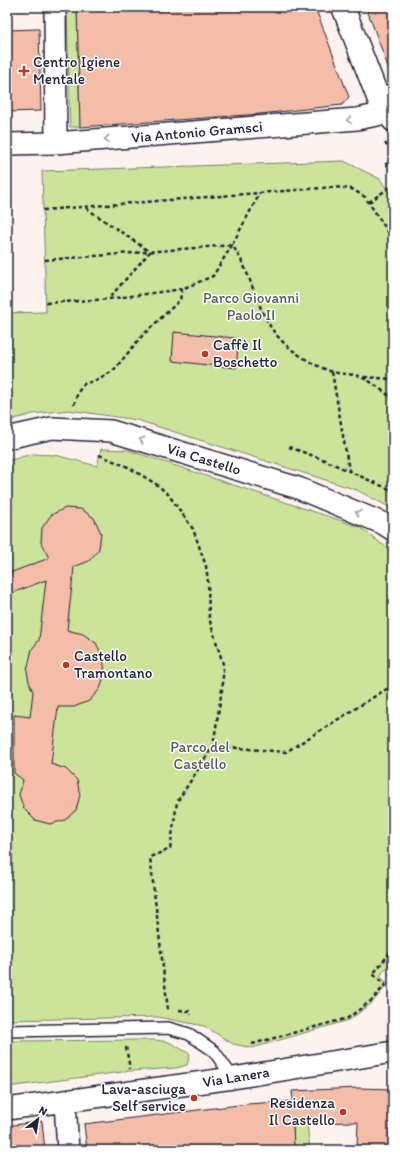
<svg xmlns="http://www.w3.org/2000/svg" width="400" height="1157" viewBox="0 0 400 1157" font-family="Itim,sans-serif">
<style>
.green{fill:#cce49a;stroke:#77836a}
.building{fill:#f4bda8;stroke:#22223b}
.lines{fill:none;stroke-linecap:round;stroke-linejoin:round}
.lane-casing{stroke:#22223b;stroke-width:14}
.street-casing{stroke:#22223b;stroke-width:24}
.secondary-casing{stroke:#22223b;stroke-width:25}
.path{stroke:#22223b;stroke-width:2.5;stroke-dasharray:4 3;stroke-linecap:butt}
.lane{stroke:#fff;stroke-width:11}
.street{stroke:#fff;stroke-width:21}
.secondary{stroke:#fff;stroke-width:22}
.oneway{stroke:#9c9ca7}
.poi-dot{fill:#c8321e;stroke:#fff;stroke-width:1.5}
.labels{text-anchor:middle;stroke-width:3;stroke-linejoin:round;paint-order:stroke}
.poi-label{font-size:15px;fill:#22223b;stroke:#fff;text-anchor:start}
.street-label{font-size:15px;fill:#22223b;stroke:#fff}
.park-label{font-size:15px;fill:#555c58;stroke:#fff}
</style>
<rect width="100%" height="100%" fill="#fdf2ee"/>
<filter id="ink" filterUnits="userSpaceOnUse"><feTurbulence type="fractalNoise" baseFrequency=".025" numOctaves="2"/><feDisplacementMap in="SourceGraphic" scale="8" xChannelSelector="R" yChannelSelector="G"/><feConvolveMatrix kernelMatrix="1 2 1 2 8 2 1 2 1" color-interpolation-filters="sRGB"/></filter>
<g filter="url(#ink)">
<path class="green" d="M 67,7 L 77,7 L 80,127 L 70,127 Z
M 344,161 L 380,179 L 393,198 L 393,509 L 357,490 L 137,420 L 69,410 L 33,414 L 7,421 L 7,313 L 46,312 L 42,171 Z
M 101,449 L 128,450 L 360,527 L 393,553 L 393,959 L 380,976 L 388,984 L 371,1004 L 349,1020 L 252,1048 L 233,1044 L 204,1026 L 158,1017 L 7,1020 L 7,461 L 32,454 L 55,455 L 97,466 Z
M 155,1040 L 169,1042 L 190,1054 L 187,1065 L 176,1068 L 130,1071 L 7,1087 L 7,1041 Z
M 293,1122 L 307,1123 L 310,1150 L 294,1150 Z"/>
<path class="building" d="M 77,7 L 315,7 L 349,97 L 342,105 L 260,114 L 80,127 Z
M 366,7 L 393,7 L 393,74 L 391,75 Z
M 39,29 L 41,111 L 7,112 L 7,30 Z
M 174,332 L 235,338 L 234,347 L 238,347 L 236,368 L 172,361 Z
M 65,508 L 81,509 L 94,518 L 101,533 L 99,549 L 89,561 L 74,567 L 67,630 L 83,634 L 96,643 L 103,657 L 105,673 L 100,689 L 89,701 L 74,707 L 58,707 L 51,764 L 66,769 L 77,780 L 80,795 L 76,810 L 65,820 L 50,824 L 35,820 L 24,809 L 19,795 L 23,780 L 14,773 L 14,715 L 30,717 L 33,692 L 29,682 L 27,671 L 32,649 L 39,640 L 46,580 L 7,595 L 7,574 L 49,558 L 41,543 L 42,528 L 51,515 Z
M 358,1088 L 393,1089 L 393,1150 L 357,1150 L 358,1122 L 293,1123 L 294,1150 L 87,1150 L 84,1124 L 247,1104 L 293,1101 L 292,1091 Z
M 42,1121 L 45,1150 L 7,1150 L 7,1126 Z"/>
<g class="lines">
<g class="lane-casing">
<path id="lane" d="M 7,1031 L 168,1028 L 189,1034 L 214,1051 L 233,1078"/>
</g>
<g class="street-casing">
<path id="street" d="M 55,7 L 56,143
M 379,100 L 393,94
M 7,144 L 56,143 L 357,119 L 387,113
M 7,438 L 52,428 L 111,431 L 298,488 L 382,523 L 393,530
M 65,1102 L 68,1150
M 7,1109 L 233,1078 L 393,1052"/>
</g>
<g class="secondary-casing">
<path id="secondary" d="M 343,7 L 379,100 L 393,120"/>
</g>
<path class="path" d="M 385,143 L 393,154
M 393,159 L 386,164 L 393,173
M 369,202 L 393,185
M 86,208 L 150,252 L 109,298
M 43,210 L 334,187 L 352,189 L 365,197 L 393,239
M 45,260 L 232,245 L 260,193
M 46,303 L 109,299 L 182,289 L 213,276 L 232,245 C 254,275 255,314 282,341 C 292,352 319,369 334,372 C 343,375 355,373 363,378 C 374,383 384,392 393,399
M 332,372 L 349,470
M 364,377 L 393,379
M 74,405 L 78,392 L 84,384 L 96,380 L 113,371 L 142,336 L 180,300 L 182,289
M 289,447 L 322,459 L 393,491
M 99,455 L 128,467 L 156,484 L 168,494 L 193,529 L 206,566 L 208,581 L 209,618 L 223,664 L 223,683 L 213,746 L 177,802 L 170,849 L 150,857 L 168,1010
M 213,746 L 286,752 L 393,685
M 393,972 L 390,976 L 393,979
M 179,1010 L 189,1011 L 191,1015
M 252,1044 L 348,1018 L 372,1000 L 385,985 L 373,974 L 393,949
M 126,1047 L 130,1069"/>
<use href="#lane" class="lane"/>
<use href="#street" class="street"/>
<use href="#secondary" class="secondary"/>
</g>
<defs><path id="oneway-chevron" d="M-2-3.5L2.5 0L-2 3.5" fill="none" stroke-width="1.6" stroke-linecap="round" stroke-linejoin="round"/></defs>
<g class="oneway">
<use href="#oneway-chevron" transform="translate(349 120) rotate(175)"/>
<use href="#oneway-chevron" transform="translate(107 139) rotate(175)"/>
<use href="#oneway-chevron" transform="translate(142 440) rotate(-163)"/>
<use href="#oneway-chevron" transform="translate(358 513) rotate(-158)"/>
</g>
</g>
<g class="poi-dot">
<path d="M22 65h4v4h4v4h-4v4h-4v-4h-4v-4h4z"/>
<circle cx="205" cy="354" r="4"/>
<circle cx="66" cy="665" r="4"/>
<circle cx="194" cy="1098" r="4"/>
<circle cx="343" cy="1112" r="4"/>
</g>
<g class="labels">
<g class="poi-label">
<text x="33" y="67">Centro Igiene<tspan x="33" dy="17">Mentale</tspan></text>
<text x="213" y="350">Caffè Il<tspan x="213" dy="17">Boschetto</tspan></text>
<text x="74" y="661">Castello<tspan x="74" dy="17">Tramontano</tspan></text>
<text x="186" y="1094" text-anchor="end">Lava-asciuga<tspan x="186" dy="17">Self service</tspan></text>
<text x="335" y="1108" text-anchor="end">Residenza<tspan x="335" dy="17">Il Castello</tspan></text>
</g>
<g class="street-label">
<text transform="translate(197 132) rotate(-5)" y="5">Via Antonio Gramsci</text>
<text transform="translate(204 459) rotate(17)" y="5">Via Castello</text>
<text transform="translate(236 1077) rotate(-9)" y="5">Via Lanera</text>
</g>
<g class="park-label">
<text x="251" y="303">Parco Giovanni<tspan x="251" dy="17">Paolo II</tspan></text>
<text x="200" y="752">Parco del<tspan x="200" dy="17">Castello</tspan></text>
</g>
</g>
<rect width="400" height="1157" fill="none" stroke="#fff" stroke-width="24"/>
<rect x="12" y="12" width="376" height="1133" fill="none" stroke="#22223b" stroke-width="1.5" filter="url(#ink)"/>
<g transform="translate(38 1119) rotate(31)" stroke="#ffffff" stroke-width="3" paint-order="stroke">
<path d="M0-3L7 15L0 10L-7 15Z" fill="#22223b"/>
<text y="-6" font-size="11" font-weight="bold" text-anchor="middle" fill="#22223b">N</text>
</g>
</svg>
